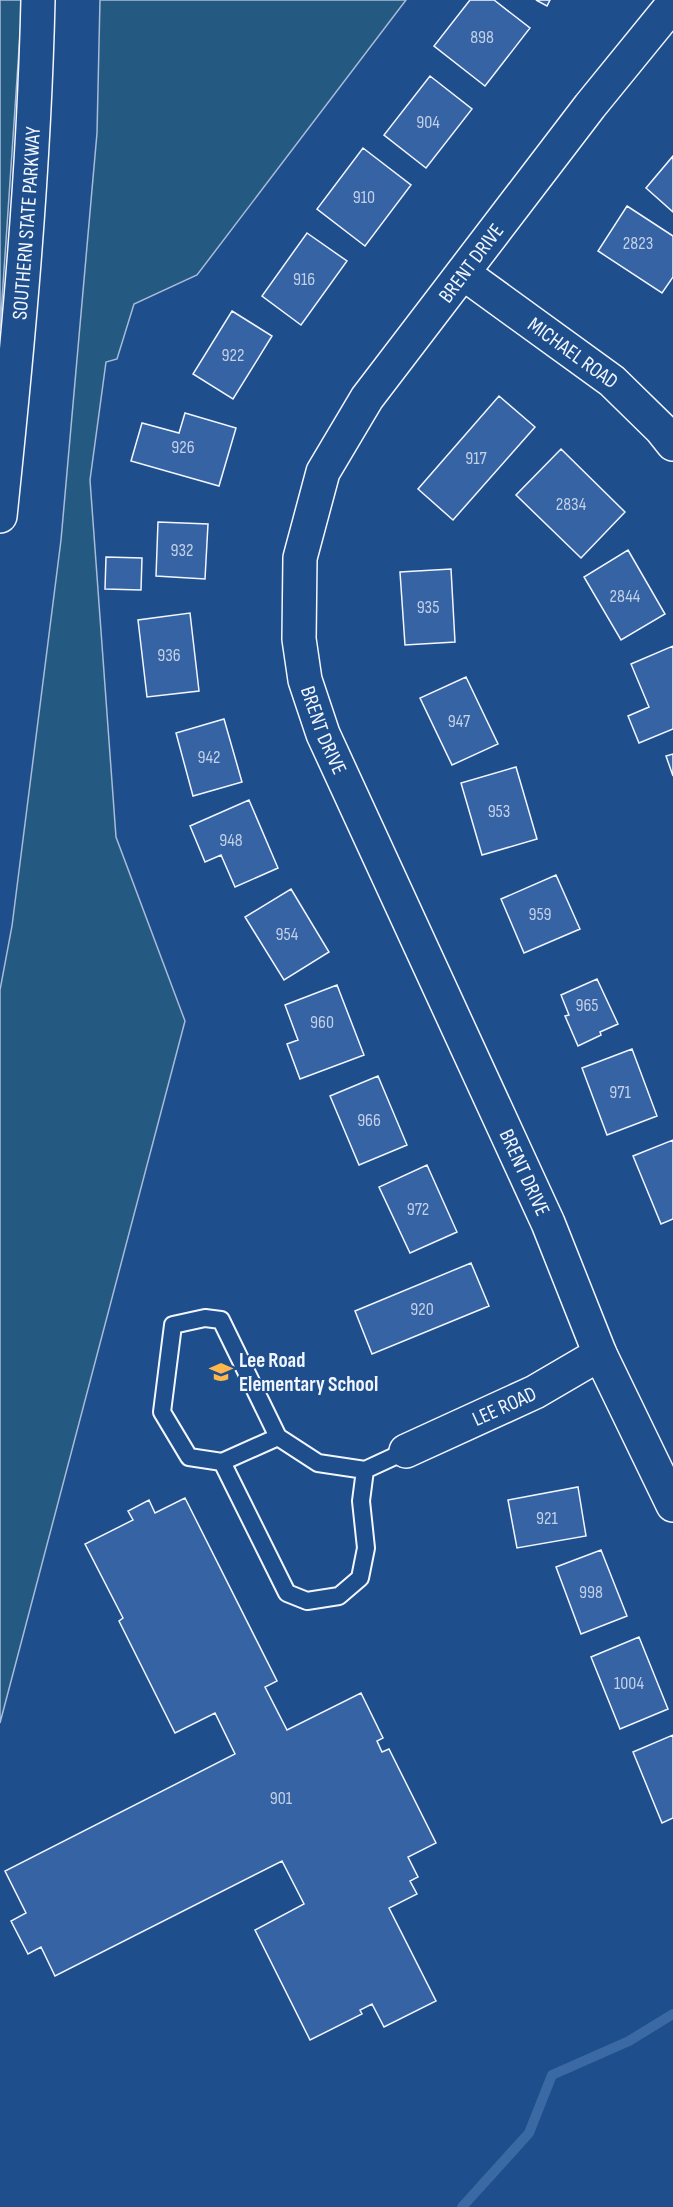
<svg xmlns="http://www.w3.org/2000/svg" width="673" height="2207" viewBox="0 0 673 2207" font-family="'Sofia Sans Condensed',sans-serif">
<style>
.green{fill:#245a82;stroke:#a8bbd7;stroke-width:1.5}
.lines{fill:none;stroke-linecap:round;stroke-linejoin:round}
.stream{stroke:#3b69a3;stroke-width:10}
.building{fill:#3563a3;stroke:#f2f6ff;stroke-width:1.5}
.service-casing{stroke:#f2f6ff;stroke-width:20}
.minor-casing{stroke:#f2f6ff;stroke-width:36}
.motorway-casing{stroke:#f2f6ff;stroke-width:36}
.service{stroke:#1f4e8c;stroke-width:16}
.minor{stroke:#1f4e8c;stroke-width:33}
.motorway{stroke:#1f4e8c;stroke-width:33}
.labels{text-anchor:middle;stroke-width:4.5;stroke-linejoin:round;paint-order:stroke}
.number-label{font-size:18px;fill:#c3d1e8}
.street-label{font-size:21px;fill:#f2f6ff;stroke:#1f4e8c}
.poi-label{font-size:21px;font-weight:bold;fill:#f2f6ff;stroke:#1f4e8c;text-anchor:start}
</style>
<rect width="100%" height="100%" fill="#1f4e8c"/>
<path class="green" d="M 0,0 L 22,0 L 22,5 L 0,329 Z
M 100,0 L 406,0 L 197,275 L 134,304 L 117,359 L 106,362 L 90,480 L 116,837 L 185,1021 L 0,1723 L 0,990 L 12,926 L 61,540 L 97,133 Z"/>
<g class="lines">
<path class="stream" d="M 462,2207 L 529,2133 L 552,2075 L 629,2041 L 673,2014"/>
</g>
<path class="building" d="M 470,0 L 494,0 L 530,28 L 485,86 L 434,46 Z
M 536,0 L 550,0 L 547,6 Z
M 430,76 L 472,109 L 426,168 L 384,135 Z
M 363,148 L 411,185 L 365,246 L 317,209 Z
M 673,156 L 673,212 L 646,188 Z
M 627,206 L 673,236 L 673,277 L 662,293 L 598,251 Z
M 307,233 L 347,261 L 301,325 L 262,296 Z
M 232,311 L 272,336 L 233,399 L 193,374 Z
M 499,396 L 535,427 L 453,520 L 418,489 Z
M 185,413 L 236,428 L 219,486 L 131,461 L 142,423 L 179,433 Z
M 561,449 L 625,512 L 581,558 L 516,495 Z
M 158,522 L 208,524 L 205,579 L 156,576 Z
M 628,550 L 665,614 L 621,640 L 584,577 Z
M 106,557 L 142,558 L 141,590 L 105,589 Z
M 451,569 L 455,642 L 405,645 L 400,572 Z
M 190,613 L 199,691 L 147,697 L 138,620 Z
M 673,646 L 673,729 L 639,743 L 628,716 L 649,707 L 631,664 Z
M 466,677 L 498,744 L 452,765 L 420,698 Z
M 224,719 L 242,782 L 193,796 L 176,733 Z
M 673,754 L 673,776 L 666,756 Z
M 516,767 L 537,839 L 482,855 L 461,783 Z
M 249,800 L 278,868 L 235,887 L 221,855 L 205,862 L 190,826 Z
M 556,875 L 580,929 L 524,953 L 501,899 Z
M 291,889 L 329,952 L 284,980 L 245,917 Z
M 597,979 L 618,1024 L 600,1032 L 601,1035 L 578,1046 L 565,1016 L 569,1015 L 561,995 Z
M 337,985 L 364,1055 L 300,1079 L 287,1044 L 298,1040 L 285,1005 Z
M 632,1049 L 657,1116 L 607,1135 L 582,1068 Z
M 378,1076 L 407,1145 L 359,1165 L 330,1096 Z
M 673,1140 L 673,1219 L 661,1224 L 633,1156 Z
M 427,1165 L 457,1232 L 410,1253 L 379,1187 Z
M 471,1263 L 489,1306 L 372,1354 L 355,1311 Z
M 578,1487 L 586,1536 L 517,1548 L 508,1500 Z
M 185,1498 L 277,1681 L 265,1687 L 287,1730 L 361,1693 L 383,1738 L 377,1741 L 382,1752 L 389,1749 L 436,1843 L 408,1857 L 418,1877 L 410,1881 L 417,1894 L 389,1908 L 436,2001 L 384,2027 L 372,2004 L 360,2010 L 362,2014 L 310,2040 L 255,1930 L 304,1904 L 282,1861 L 55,1976 L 41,1947 L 28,1954 L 11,1921 L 26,1913 L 5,1871 L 235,1754 L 215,1713 L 175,1733 L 119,1621 L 123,1618 L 85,1544 L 133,1520 L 128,1511 L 149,1500 L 155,1513 Z
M 601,1550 L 627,1616 L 581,1634 L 556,1567 Z
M 639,1637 L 668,1709 L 620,1729 L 591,1657 Z
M 673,1735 L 673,1818 L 662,1823 L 633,1752 Z"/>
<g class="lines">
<g class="service-casing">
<path id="service" d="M 222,1462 L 278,1437
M 365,1470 L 361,1501 L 366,1548 L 360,1578 L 339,1596 L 307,1601 L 287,1593 L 222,1462 L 189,1457 L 162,1412 L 173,1325 L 205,1318 L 221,1320 L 278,1437 L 318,1463 L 365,1470 L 406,1451"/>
</g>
<g class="minor-casing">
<g id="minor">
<path id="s1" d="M 673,4 L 590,106 L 367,398 L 323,472 L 300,558 L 299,639 L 305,680 L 323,734 L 548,1223 L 600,1354 L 673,1505"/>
<path id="s2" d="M 463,273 L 612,381 L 661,429 L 673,444"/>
<path id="s3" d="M 406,1451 L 535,1392 L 600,1354"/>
</g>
</g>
<g class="motorway-casing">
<g id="motorway">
<path id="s4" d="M 0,516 C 18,345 34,173 38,0"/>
</g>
</g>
<use href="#service" class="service"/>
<use href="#minor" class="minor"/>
<use href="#motorway" class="motorway"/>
</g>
<defs>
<g id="school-bare" transform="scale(1.8)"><path d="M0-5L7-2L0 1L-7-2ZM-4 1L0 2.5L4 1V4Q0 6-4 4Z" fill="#ffb74d" stroke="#1f4e8c" stroke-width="2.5" paint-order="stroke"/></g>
</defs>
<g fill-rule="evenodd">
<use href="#school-bare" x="221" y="1372"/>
</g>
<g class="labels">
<g class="number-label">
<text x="482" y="43">898</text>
<text x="428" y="128">904</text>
<text x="364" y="203">910</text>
<text x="638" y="249">2823</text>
<text x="304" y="285">916</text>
<text x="233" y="361">922</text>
<text x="183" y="453">926</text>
<text x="476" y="464">917</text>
<text x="571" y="510">2834</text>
<text x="182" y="556">932</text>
<text x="625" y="602">2844</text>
<text x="428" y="613">935</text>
<text x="169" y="661">936</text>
<text x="459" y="727">947</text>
<text x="209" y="763">942</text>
<text x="499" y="817">953</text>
<text x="231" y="846">948</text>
<text x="540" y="920">959</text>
<text x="287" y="940">954</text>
<text x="587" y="1011">965</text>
<text x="322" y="1028">960</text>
<text x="620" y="1098">971</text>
<text x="369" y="1126">966</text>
<text x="418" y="1215">972</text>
<text x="422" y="1315">920</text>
<text x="547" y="1524">921</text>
<text x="591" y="1598">998</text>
<text x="629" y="1689">1004</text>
<text x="281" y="1804">901</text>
</g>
<g class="street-label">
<text dy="7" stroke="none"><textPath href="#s4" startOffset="294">SOUTHERN STATE PARKWAY</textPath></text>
<text transform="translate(471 263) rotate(-53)" y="7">BRENT DRIVE</text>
<text dy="7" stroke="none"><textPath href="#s2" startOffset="136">MICHAEL ROAD</textPath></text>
<text dy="7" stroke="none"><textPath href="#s1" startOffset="850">BRENT DRIVE</textPath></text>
<text dy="7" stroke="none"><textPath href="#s1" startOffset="1336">BRENT DRIVE</textPath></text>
<text dy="7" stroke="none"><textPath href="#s3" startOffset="108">LEE ROAD</textPath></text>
</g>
<g class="poi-label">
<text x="239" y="1367">Lee Road<tspan x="239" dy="24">Elementary School</tspan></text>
</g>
</g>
</svg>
